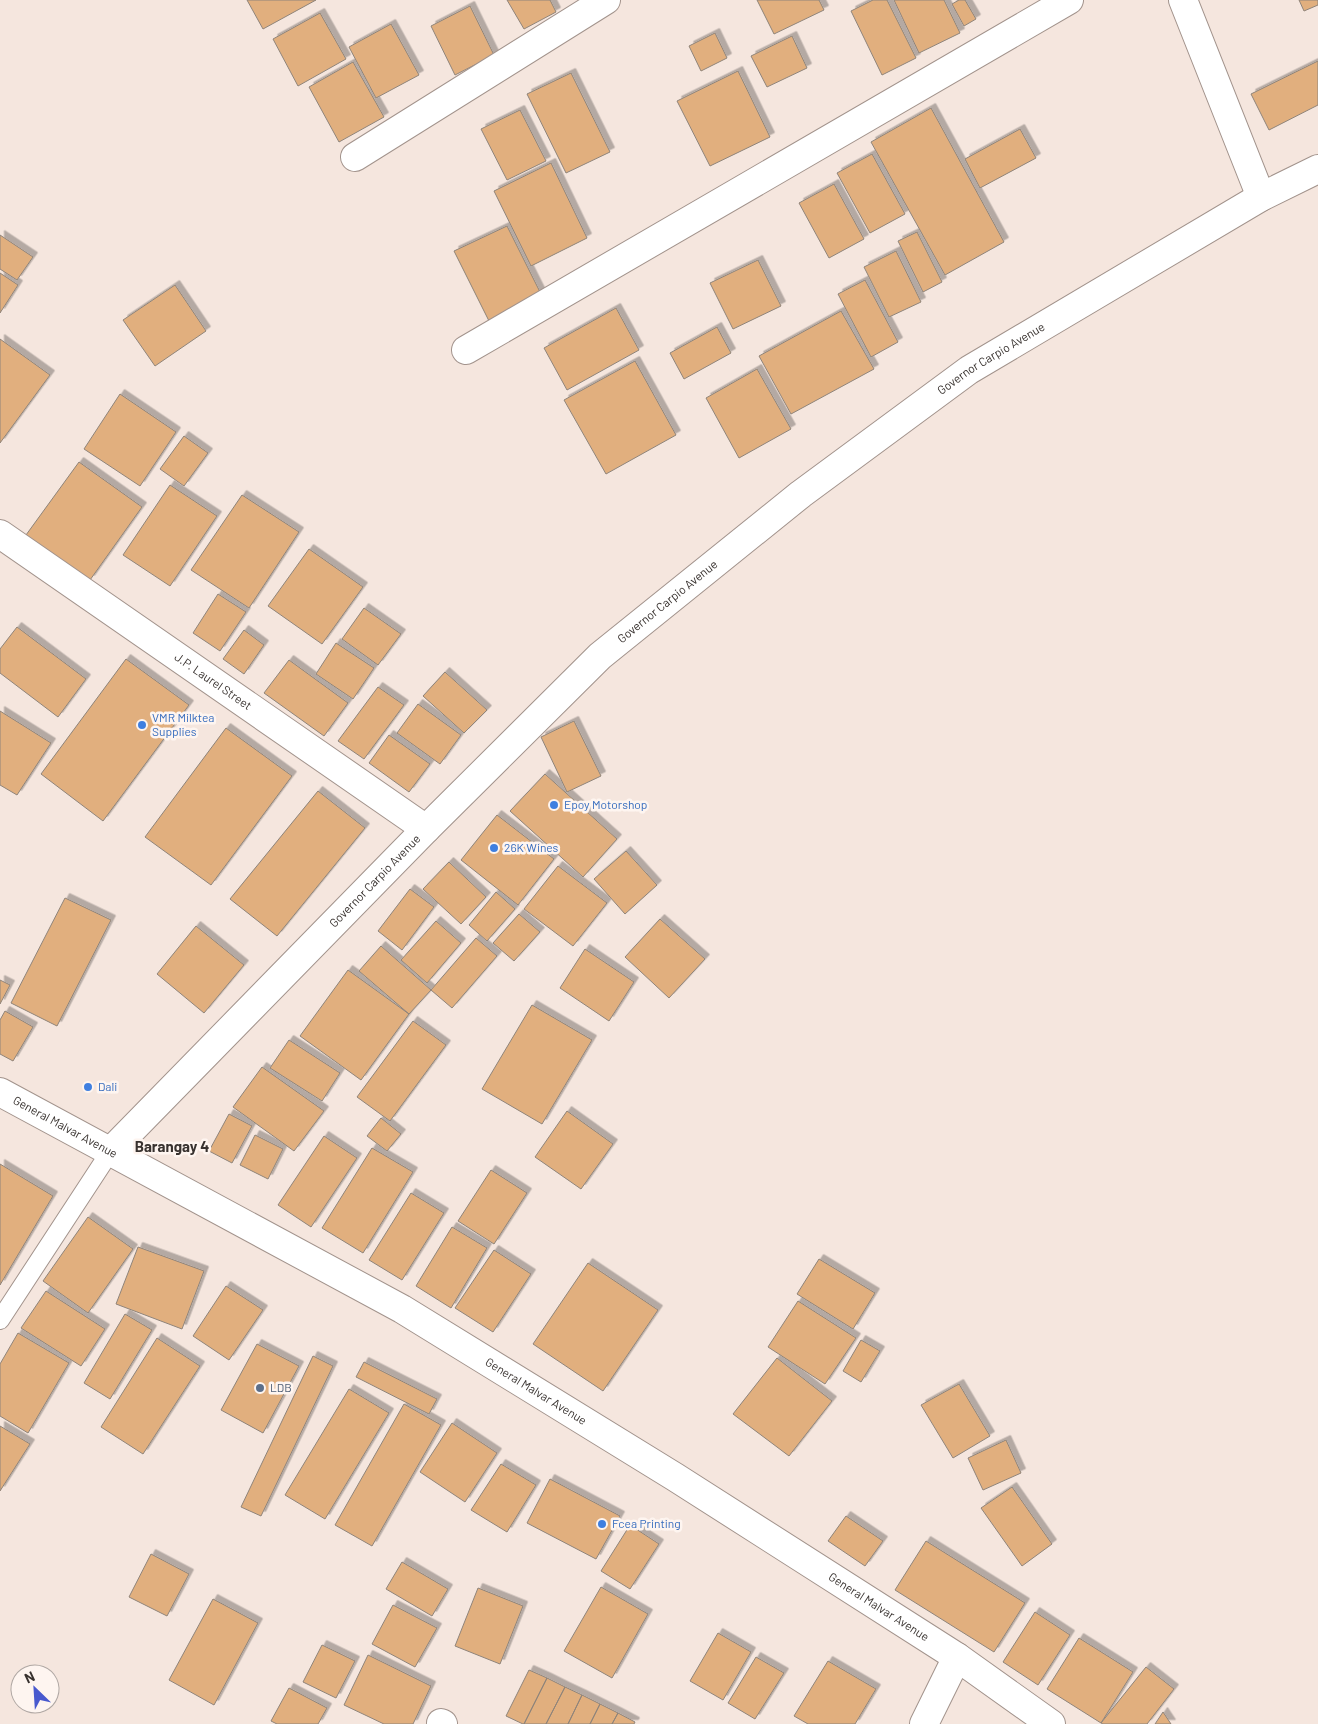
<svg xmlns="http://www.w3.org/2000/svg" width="1318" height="1724" viewBox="0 0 1318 1724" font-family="Barlow,sans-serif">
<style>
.building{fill:#e1af7e;stroke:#8f847a;filter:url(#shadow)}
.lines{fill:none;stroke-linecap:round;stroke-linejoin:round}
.service-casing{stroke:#a2938c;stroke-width:20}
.minor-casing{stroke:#a2938c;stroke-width:30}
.secondary-casing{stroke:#a2938c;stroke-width:30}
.service{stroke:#fff;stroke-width:18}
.minor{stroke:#fff;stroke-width:28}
.secondary{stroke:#fff;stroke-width:28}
.shop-dot{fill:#3f7fe0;stroke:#fef5f0;stroke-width:2}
.service-dot{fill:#5c6f8a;stroke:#fef5f0;stroke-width:2}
.labels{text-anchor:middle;stroke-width:5;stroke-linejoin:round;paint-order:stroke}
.street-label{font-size:12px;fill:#38322f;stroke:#fef5f0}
.shop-label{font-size:12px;fill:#366cbe;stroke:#fef5f0;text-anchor:start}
.service-label{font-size:12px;fill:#4e5e75;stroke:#fef5f0;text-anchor:start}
.quarter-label{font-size:15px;font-weight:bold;fill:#38322f;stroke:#fef5f0}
</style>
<defs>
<filter id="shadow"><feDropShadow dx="4.5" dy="-4.5" stdDeviation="0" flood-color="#0004"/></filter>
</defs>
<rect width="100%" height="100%" fill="#f5e6de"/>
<path class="building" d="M 247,0 L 316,0 L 263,29 Z
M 507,0 L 550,0 L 556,12 L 524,29 Z
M 757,0 L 819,0 L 824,10 L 774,34 Z
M 873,0 L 887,0 L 916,58 L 882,75 L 851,11 Z
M 894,0 L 944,0 L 960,33 L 919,53 Z
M 959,0 L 965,0 L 976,19 L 964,26 L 952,4 Z
M 1299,0 L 1318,0 L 1318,5 L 1304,11 Z
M 470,6 L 494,55 L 455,75 L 431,26 Z
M 320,13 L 346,59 L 298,86 L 273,39 Z
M 391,24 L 419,75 L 376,98 L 349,47 Z
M 715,33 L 727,58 L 701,71 L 689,46 Z
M 792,36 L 807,68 L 767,87 L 751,56 Z
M 1318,61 L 1318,105 L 1269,130 L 1251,94 Z
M 353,62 L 384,117 L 339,142 L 309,87 Z
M 738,71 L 770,137 L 710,166 L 677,101 Z
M 571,73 L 610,152 L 566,173 L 527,94 Z
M 931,108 L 1004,242 L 945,275 L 871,142 Z
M 520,110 L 546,161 L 507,180 L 481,129 Z
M 1020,129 L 1036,158 L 980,188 L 965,159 Z
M 872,154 L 905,214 L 870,233 L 837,173 Z
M 551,163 L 587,238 L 531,266 L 494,191 Z
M 834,184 L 864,239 L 829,258 L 799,203 Z
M 507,226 L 543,298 L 490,323 L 454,251 Z
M 917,232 L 942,282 L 923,292 L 898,241 Z
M 0,235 L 33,257 L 17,280 L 0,269 Z
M 896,251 L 921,302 L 889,317 L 864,267 Z
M 758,260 L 781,306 L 733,329 L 710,283 Z
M 0,273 L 18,285 L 0,313 Z
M 865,280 L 898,342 L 871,357 L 838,294 Z
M 175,285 L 206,331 L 155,366 L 123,320 Z
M 616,308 L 639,350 L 567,390 L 544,348 Z
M 841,311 L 874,369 L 791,414 L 759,356 Z
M 717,327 L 731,353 L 684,379 L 670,353 Z
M 0,339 L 50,375 L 0,443 Z
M 635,361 L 676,435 L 606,474 L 564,400 Z
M 757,369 L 791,429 L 739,458 L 706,398 Z
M 120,394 L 176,432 L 140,486 L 84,449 Z
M 184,436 L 208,453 L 184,486 L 160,469 Z
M 79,462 L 142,507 L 90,580 L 26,535 Z
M 170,485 L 217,516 L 170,586 L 123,555 Z
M 242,495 L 299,532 L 249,608 L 191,570 Z
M 309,549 L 363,587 L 322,644 L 268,606 Z
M 218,594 L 246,612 L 220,651 L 193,633 Z
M 364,608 L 401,634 L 378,665 L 342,639 Z
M 17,627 L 86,679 L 58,717 L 0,673 L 0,649 Z
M 244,630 L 264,645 L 244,674 L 223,659 Z
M 336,643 L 374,668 L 353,699 L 316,674 Z
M 126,659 L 189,705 L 103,821 L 41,774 Z
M 289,660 L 348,703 L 324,736 L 264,693 Z
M 445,672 L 487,710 L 464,733 L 423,696 Z
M 378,687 L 404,705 L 364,759 L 338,741 Z
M 418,704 L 461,735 L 440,764 L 397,733 Z
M 0,711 L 51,743 L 17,795 L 0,785 Z
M 574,721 L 601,776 L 567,792 L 541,737 Z
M 226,728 L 292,776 L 211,885 L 145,837 Z
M 389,735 L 430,764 L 409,792 L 369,763 Z
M 545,774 L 617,839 L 583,877 L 510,811 Z
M 318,791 L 365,828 L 277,936 L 230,899 Z
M 497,815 L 554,859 L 518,905 L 461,860 Z
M 626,851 L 657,885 L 625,914 L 594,879 Z
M 449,862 L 486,897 L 461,924 L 423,889 Z
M 558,866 L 607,903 L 573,946 L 524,909 Z
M 410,889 L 434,907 L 402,950 L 378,931 Z
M 496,892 L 515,909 L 487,941 L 469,925 Z
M 65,898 L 111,920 L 57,1026 L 11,1003 Z
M 519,914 L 540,932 L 514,961 L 493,943 Z
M 660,919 L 705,959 L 669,998 L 625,957 Z
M 436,921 L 461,943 L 427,983 L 401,960 Z
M 196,926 L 244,965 L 204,1013 L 157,974 Z
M 476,938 L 497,956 L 452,1008 L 431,990 Z
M 381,946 L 431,990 L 409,1014 L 359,971 Z
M 585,949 L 634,982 L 609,1021 L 560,988 Z
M 348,970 L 409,1014 L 361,1080 L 300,1036 Z
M 0,980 L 10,985 L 0,1004 Z
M 532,1005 L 592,1040 L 542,1124 L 482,1089 Z
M 5,1011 L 33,1027 L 13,1061 L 0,1054 L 0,1020 Z
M 413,1021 L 446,1045 L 390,1121 L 357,1097 Z
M 289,1040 L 340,1073 L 322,1101 L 270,1068 Z
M 262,1067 L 324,1111 L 294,1151 L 233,1107 Z
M 567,1111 L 613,1144 L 581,1189 L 535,1157 Z
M 229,1114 L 252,1126 L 232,1163 L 209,1151 Z
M 381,1118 L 401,1134 L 387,1151 L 367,1136 Z
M 255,1135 L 283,1149 L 268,1179 L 240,1165 Z
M 324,1136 L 357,1158 L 311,1227 L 278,1205 Z
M 372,1148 L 413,1172 L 363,1253 L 322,1228 Z
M 0,1164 L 53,1196 L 0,1285 Z
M 491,1170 L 527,1193 L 494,1244 L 458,1221 Z
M 411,1193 L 444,1213 L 402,1280 L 369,1260 Z
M 88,1217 L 133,1249 L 88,1313 L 43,1281 Z
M 452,1227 L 487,1248 L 451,1308 L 416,1286 Z
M 138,1247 L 204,1271 L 182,1329 L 116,1304 Z
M 494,1250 L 531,1274 L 493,1332 L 455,1308 Z
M 819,1259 L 875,1293 L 853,1329 L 797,1294 Z
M 588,1263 L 658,1310 L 603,1391 L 533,1344 Z
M 226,1286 L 263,1310 L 229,1360 L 193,1336 Z
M 46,1291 L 105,1329 L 81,1366 L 21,1328 Z
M 798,1301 L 856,1338 L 825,1384 L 768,1347 Z
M 125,1314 L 152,1330 L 110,1399 L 84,1383 Z
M 18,1333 L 69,1363 L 28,1433 L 0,1416 L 0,1364 Z
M 157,1338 L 200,1366 L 143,1454 L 101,1427 Z
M 861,1340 L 880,1351 L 861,1382 L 843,1371 Z
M 257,1344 L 299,1366 L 263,1433 L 221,1410 Z
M 313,1356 L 333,1366 L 261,1516 L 241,1507 Z
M 777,1358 L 832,1401 L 789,1456 L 733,1414 Z
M 364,1362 L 437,1399 L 429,1414 L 356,1377 Z
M 959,1384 L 990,1436 L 953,1458 L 921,1405 Z
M 349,1389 L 389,1413 L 325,1519 L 285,1495 Z
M 404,1404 L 441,1425 L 372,1546 L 335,1525 Z
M 452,1423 L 497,1453 L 465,1502 L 420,1472 Z
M 0,1426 L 30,1444 L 0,1491 Z
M 1006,1440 L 1021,1473 L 983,1490 L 968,1458 Z
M 501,1464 L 536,1485 L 507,1532 L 471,1510 Z
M 550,1479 L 620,1516 L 596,1559 L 527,1523 Z
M 1012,1487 L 1052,1544 L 1022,1566 L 981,1508 Z
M 846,1516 L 883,1541 L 865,1566 L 828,1541 Z
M 630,1525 L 659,1544 L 630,1589 L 601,1571 Z
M 926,1541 L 1025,1603 L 994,1652 L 895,1590 Z
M 151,1554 L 189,1574 L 167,1616 L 129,1597 Z
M 402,1562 L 448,1589 L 432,1616 L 386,1589 Z
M 601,1587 L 648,1614 L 612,1678 L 564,1651 Z
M 478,1588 L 523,1606 L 500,1664 L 455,1646 Z
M 213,1599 L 258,1623 L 214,1705 L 169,1680 Z
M 393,1605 L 437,1628 L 415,1667 L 372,1644 Z
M 1035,1612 L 1070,1635 L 1038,1685 L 1003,1662 Z
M 718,1633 L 751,1652 L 723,1700 L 690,1681 Z
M 1079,1638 L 1133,1672 L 1101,1723 L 1047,1689 Z
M 322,1645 L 355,1661 L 336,1698 L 303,1682 Z
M 368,1655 L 431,1686 L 413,1724 L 384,1724 L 344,1705 Z
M 756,1657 L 784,1673 L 755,1719 L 728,1703 Z
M 828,1661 L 876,1689 L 855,1724 L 808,1724 L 794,1716 Z
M 1146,1667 L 1174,1689 L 1147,1724 L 1103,1724 L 1101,1723 Z
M 529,1670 L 547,1678 L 524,1724 L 523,1724 L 506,1716 Z
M 547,1678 L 565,1687 L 546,1724 L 524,1724 Z
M 565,1687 L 582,1695 L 568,1724 L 546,1724 Z
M 289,1688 L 327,1708 L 318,1724 L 277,1724 L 271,1721 Z
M 582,1695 L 600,1704 L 590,1724 L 568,1724 Z
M 600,1704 L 618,1713 L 612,1724 L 590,1724 Z
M 1163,1712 L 1171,1724 L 1155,1724 Z
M 618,1713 L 635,1722 L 634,1724 L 612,1724 Z"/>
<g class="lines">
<g class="service-casing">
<path id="service" d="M 0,1320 L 110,1152"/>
</g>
<g class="minor-casing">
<g id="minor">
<path d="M 1183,0 L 1261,197"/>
<path d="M 355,157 L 606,0"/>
<path d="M 466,350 L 1069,0"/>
<path id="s1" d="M 0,534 L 426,829"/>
<path d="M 441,1723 L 443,1724"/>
<path d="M 924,1724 L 957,1657"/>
</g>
</g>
<g class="secondary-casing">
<g id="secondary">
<path id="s2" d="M 0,1092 L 402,1309 L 675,1477 L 957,1657 L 1051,1724"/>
<path id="s3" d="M 110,1152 L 426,829 L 600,656 L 801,494 L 969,370 L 1261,197 L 1318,169"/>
</g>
</g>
<use href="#service" class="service"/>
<use href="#minor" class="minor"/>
<use href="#secondary" class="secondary"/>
</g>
<g class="shop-dot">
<circle cx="142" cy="725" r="5"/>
<circle cx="554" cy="805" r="5"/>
<circle cx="494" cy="848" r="5"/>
<circle cx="88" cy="1087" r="5"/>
<circle cx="602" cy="1524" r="5"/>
</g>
<circle class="service-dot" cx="260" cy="1388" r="5"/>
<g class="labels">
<g class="street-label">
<text dy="4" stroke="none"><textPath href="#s3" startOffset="1189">Governor Carpio Avenue</textPath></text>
<text dy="4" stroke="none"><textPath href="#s3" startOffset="784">Governor Carpio Avenue</textPath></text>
<text dy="4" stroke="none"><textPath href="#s1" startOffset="259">J.P. Laurel Street</textPath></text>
<text dy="4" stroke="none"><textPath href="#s3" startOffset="379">Governor Carpio Avenue</textPath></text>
<text dy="4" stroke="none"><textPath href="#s2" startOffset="74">General Malvar Avenue</textPath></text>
<text dy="4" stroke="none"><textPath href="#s2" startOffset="614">General Malvar Avenue</textPath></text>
<text dy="4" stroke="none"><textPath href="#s2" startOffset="1019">General Malvar Avenue</textPath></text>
</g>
<g class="shop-label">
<text x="152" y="722">VMR Milktea<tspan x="152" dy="14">Supplies</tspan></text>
<text x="564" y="809">Epoy Motorshop</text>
<text x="504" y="852">26K Wines</text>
<text x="98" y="1091">Dali</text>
<text x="612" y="1528">Fcea Printing</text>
</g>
<g class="service-label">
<text x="270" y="1392">LDB</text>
</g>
<g class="quarter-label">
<text x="172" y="1152">Barangay 4</text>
</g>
</g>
<g transform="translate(35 1689) rotate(335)"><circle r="24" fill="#fef5f0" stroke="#afa7a3"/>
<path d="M0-4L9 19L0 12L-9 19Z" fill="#4859ce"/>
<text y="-8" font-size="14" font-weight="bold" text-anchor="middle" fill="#38322f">N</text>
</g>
</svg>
